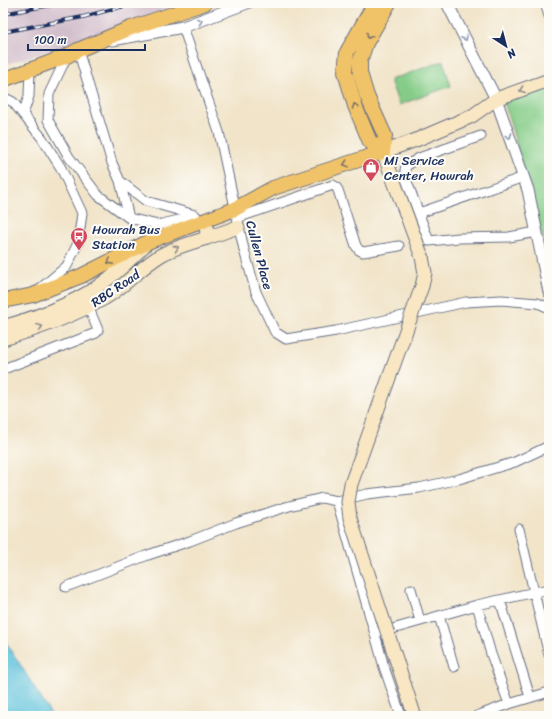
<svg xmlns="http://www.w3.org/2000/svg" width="552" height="719" viewBox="0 0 552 719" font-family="Sriracha,sans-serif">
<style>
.industrial{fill:#d1bdcb}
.green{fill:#84cc87;stroke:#507e72}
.water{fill:#5ec2dc;stroke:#3c789d}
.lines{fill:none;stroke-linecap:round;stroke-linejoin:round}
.minor-casing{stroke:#666e83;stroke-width:11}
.tertiary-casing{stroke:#666e83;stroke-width:13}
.secondary-casing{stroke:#666e83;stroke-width:15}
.primary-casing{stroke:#666e83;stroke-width:16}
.minor{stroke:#fff;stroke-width:9}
.tertiary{stroke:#fff;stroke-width:11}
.secondary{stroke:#f9e7c3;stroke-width:13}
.primary{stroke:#f1c369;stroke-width:14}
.rail-casing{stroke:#1b2f5e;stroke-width:4}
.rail{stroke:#fdfcf7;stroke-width:2.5;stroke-dasharray:8;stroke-linecap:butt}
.secondary-bridge-casing{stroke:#666e83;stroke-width:15;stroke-linecap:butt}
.secondary-bridge{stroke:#f9e7c3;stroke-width:13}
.oneway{stroke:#8d97ae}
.oneway2{stroke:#7b7263}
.oneway3{stroke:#8a8b90}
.labels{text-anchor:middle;stroke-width:4;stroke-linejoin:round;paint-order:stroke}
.poi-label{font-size:13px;fill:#1b2f5e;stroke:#fdfcf7;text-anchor:start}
.street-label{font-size:13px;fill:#1b2f5e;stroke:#fdfcf7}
</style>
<rect width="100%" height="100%" fill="#fdfcf7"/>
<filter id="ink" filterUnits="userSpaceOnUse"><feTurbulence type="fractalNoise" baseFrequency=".025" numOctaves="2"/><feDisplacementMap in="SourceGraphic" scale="8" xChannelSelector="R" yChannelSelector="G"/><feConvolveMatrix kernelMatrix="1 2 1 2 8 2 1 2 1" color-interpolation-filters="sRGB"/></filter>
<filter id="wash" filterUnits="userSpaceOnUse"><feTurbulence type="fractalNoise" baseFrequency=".012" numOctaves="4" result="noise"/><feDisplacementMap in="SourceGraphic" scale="16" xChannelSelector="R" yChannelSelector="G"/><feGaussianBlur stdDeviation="0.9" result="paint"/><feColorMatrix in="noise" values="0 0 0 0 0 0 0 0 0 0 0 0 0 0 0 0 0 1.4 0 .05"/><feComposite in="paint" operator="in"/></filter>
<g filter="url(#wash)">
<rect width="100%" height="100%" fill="#f1e4c9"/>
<path class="industrial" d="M 3,3 L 184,3 L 56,49 L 3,65 Z"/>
<path class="green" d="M 443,61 L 451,86 L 399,105 L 390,80 Z
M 549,86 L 549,247 L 546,248 L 504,101 Z"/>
<path class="water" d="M 3,637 L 52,716 L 3,716 Z"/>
</g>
<g filter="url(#ink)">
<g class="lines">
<g class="minor-casing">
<path id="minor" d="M 545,3 L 549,16
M 183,27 L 219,132 L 244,250 L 256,292 L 275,332 L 286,339 L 336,331 L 466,302 L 501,300 L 538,303 L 549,308
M 78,50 L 112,163 L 120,181 L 129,218
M 67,56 L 49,94 L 48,120 L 69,157 L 98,195 L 129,218 L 158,225 L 196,216
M 3,97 L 13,102 L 42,138 L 61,168 L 82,213 L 78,243 L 67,266 L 41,288
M 23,114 L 29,96 L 30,69
M 481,136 L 419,158 L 406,166 L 405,170 L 406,179 L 429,241 L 459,238 L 509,237 L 537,232
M 120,181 L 146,201 L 195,215
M 419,213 L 524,177
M 237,218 L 333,185 L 336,187 L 338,190 L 356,246 L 359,250 L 363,252 L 399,246
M 3,368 L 6,368 L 96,333 L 98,330 L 88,306
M 337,501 L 375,634
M 519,529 L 549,655
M 66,587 L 148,555 L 190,541 L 236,523 L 289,506 L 322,498 L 337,501 L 367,494 L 419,488 L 459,479 L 515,462 L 549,446
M 411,589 L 420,621
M 500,600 L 530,697
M 477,605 L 491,654 L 509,704 L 549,692
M 439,616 L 454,667
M 401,716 L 384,667 L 375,634 L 477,605 L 549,589
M 477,716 L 509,704"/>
</g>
<g class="tertiary-casing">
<path id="tertiary" d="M 447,3 L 496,99 L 528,190 L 549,292
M 112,40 L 183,27 L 247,3"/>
</g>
<g class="secondary-casing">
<path id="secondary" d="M 207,238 L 238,227
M 422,257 L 383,152 L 416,140 L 472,116 L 496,99 L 549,80
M 3,327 C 38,317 79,302 108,279 C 121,269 133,257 144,246
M 3,339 C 38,329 73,316 105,298 C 125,286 141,267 161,255 C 175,247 191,243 207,238 L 206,220"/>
</g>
<g class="primary-casing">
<path id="primary" d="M 375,3 L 347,52 L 345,72 L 355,106 L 370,142 L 383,152
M 3,80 L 67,56 L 78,50 L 131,28 L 205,3
M 383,152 L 385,136 L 367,96 L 360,73 L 360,61 L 366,43 L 389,3
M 3,301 L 33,295 L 81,276 L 150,241 L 235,209 L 273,188 L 383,152"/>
</g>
<use href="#minor" class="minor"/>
<use href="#tertiary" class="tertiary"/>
<use href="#secondary" class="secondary"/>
<use href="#primary" class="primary"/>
<g class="rail-casing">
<path id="rail" d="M 3,14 L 61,3
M 3,32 L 83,17 L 135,3"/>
</g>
<use href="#rail" class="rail"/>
<g class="secondary-bridge-casing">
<path id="secondary-bridge" d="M 414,714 L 350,518 L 348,502 L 351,484 L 422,286 L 425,273 L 422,257"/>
</g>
<use href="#secondary-bridge" class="secondary-bridge"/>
</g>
<defs><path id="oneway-chevron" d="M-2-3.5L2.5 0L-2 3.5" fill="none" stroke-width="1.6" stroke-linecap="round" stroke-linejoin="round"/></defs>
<g class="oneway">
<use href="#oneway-chevron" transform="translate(200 21) rotate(-21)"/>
<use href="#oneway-chevron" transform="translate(465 38) rotate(64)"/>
<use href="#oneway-chevron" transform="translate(509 136) rotate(70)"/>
</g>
<g class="oneway2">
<use href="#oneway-chevron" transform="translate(369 36) rotate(120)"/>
<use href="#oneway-chevron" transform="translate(355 106) rotate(-110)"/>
<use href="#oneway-chevron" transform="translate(346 164) rotate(162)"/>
<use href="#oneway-chevron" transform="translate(110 262) rotate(153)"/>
</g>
<g class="oneway3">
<use href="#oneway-chevron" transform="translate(522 90) rotate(160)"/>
<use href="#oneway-chevron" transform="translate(176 248) rotate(-21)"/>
<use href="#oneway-chevron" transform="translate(40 327) rotate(-22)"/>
</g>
</g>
<defs>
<g id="shop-pin" transform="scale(0.9)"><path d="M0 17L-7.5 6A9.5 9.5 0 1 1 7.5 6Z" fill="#d1495b" stroke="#fdfcf7"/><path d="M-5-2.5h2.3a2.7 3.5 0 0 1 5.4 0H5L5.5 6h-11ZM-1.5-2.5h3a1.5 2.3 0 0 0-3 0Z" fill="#fff"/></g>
<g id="bus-pin" transform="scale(0.9)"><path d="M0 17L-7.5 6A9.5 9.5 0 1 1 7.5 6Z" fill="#d1495b" stroke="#fdfcf7"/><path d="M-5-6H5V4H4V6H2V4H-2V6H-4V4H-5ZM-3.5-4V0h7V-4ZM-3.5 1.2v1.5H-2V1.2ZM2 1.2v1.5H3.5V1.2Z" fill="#fff"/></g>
</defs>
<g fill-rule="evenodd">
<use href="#shop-pin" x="371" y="167"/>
<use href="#bus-pin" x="79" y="236"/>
</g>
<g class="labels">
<g class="poi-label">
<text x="384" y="165">Mi Service<tspan x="384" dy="15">Center, Howrah</tspan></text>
<text x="92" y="234">Howrah Bus<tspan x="92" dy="15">Station</tspan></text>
</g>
<g class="street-label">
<text transform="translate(260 255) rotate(75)" y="5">Cullen Place</text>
<text transform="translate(115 288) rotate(-34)" y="5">RBC Road</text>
</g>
</g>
<rect width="552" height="719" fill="none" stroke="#fdfcf7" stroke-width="16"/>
<g transform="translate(506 46) rotate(144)" stroke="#fdfcf7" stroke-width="3" paint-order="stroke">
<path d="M0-3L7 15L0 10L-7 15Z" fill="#1b2f5e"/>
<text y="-6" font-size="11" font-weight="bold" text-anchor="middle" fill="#1b2f5e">N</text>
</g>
<path d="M28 44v6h117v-6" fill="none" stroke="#1b2f5e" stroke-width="2"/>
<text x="34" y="44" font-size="12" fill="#1b2f5e" stroke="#fdfcf7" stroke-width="3" paint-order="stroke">100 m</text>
</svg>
